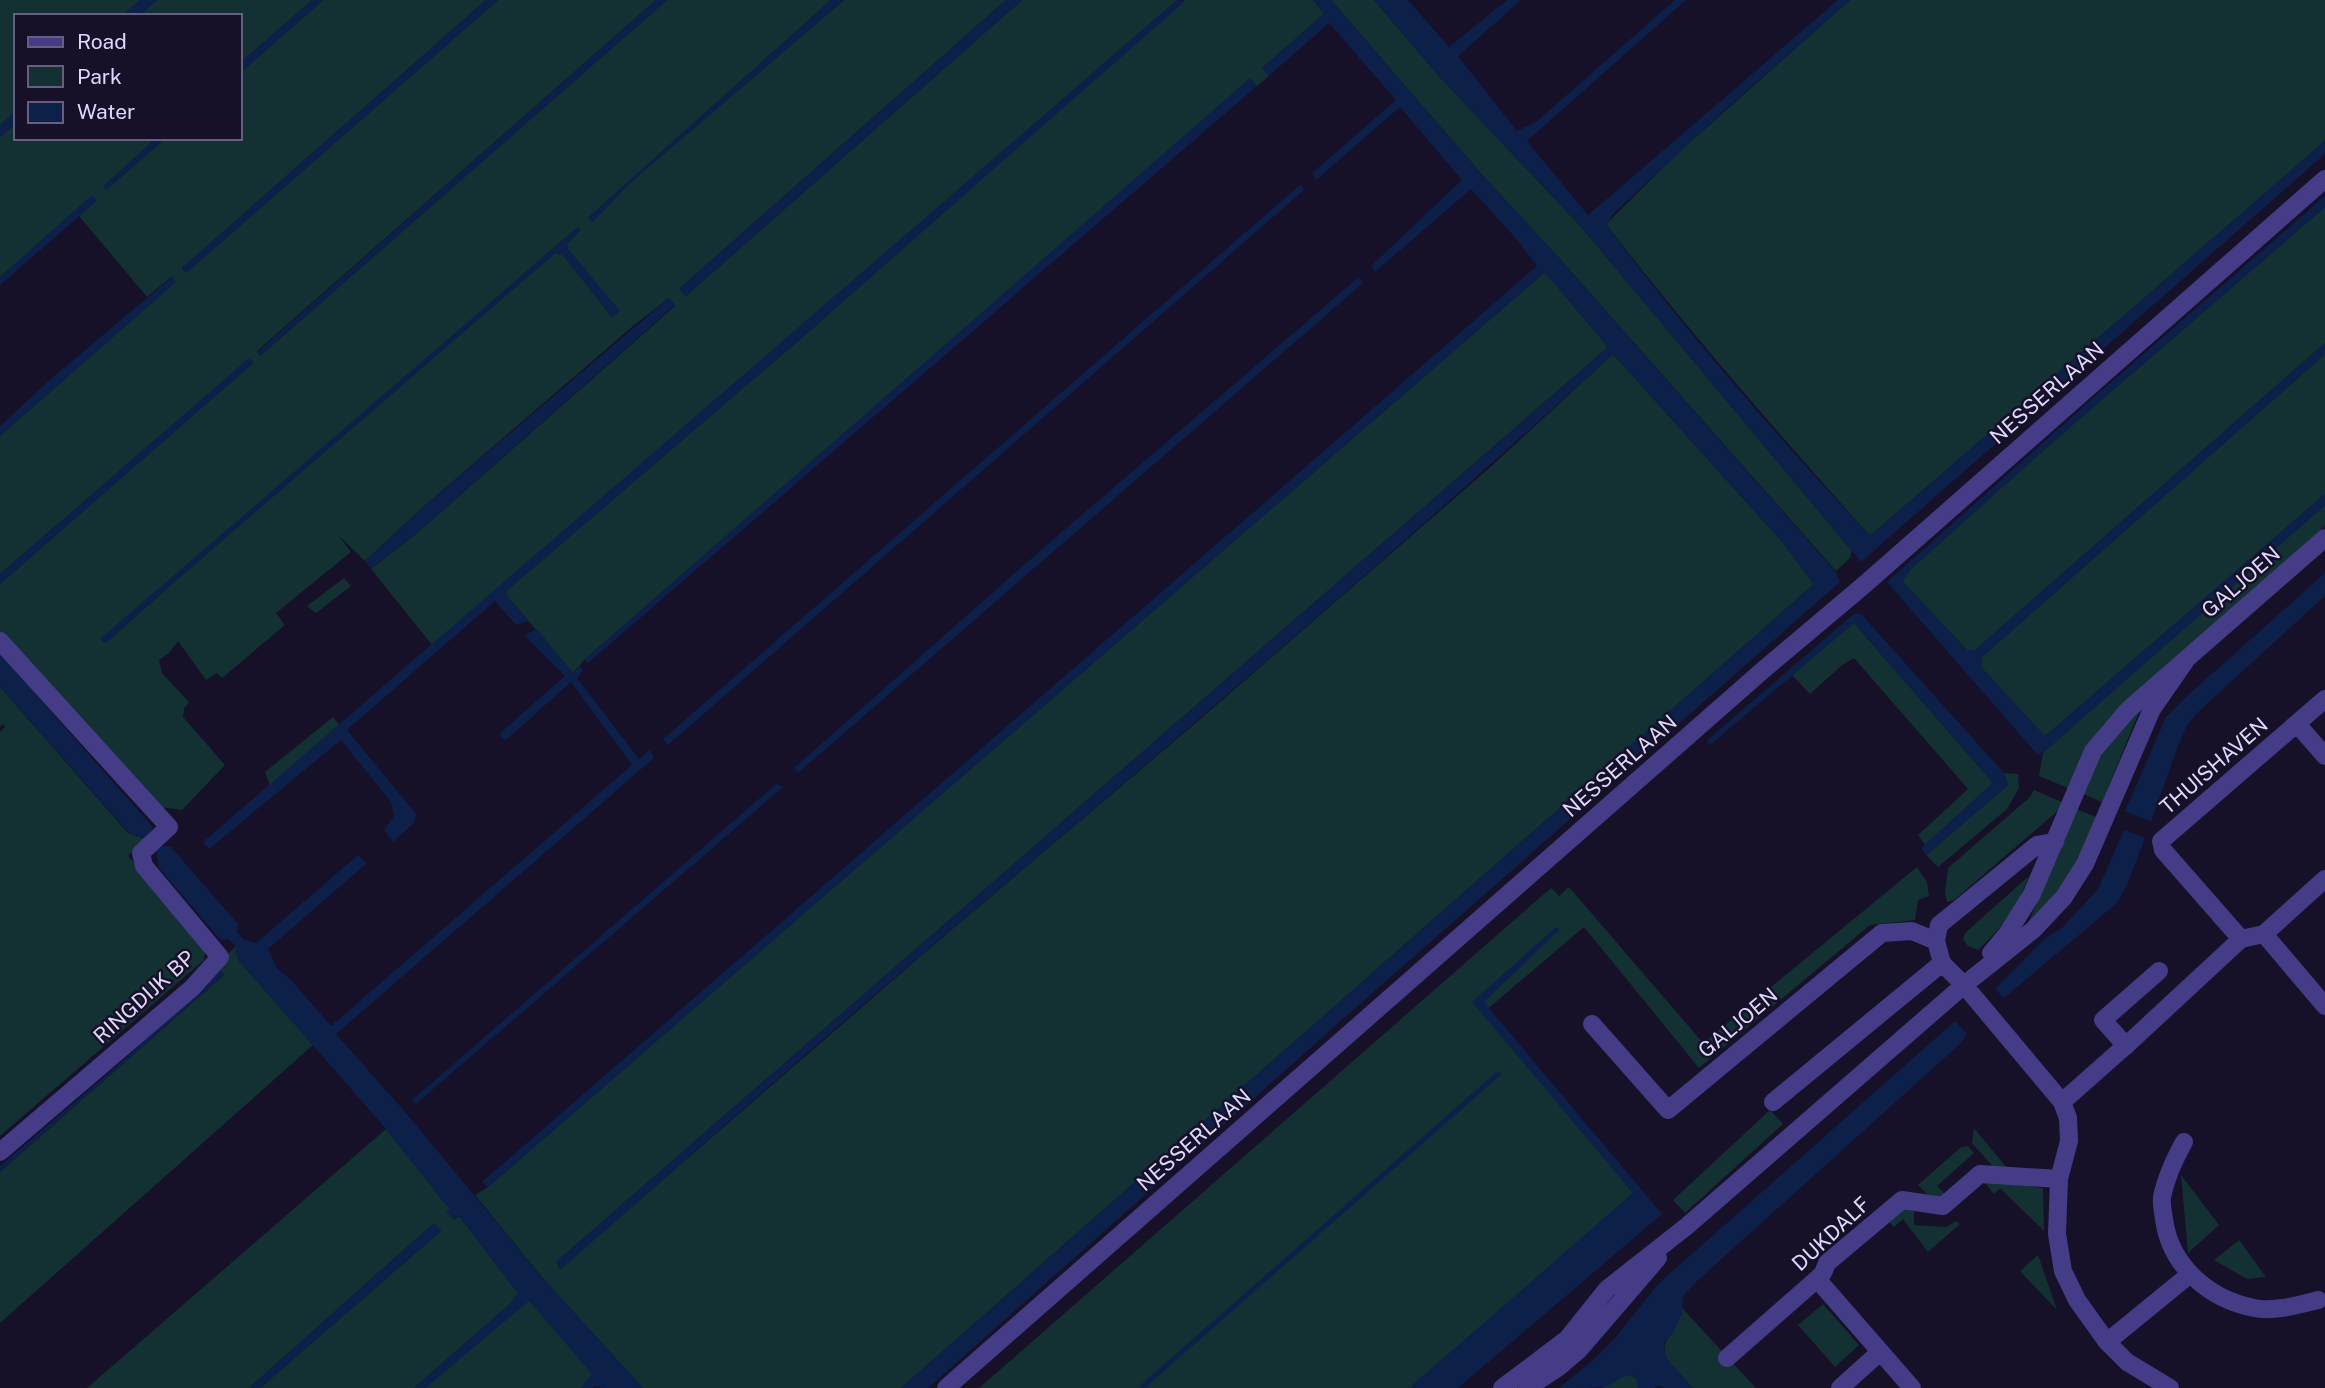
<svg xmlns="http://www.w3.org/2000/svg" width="2325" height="1388" viewBox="0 0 2325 1388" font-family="'Public Sans',sans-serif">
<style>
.green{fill:#133132;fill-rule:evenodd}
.water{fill:#0d204a}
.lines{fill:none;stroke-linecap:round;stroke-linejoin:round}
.stream{stroke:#0d204a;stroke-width:5}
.minor{stroke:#443c86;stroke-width:18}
.labels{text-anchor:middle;stroke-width:5;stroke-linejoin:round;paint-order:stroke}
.street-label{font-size:21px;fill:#dfd8fe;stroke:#161028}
</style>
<rect width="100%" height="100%" fill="#161028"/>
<path class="green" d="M 0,0 L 140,0 L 122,16 L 16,16 L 16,111 L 0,125 Z
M 157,0 L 312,0 L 240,63 L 240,16 L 139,16 Z
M 323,0 L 486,0 L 182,268 L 186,273 L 498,0 L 656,0 L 257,351 L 260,356 L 667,0 L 831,0 L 589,217 L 592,222 L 632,181 L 844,0 L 1006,0 L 680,288 L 686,296 L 1022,0 L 1177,0 L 433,646 L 371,569 L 417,533 L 675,306 L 669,298 L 633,326 L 423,507 L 365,561 L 338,535 L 351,552 L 276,613 L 285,625 L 222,678 L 217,673 L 206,680 L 178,641 L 169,653 L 159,660 L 162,673 L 189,702 L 184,709 L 183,717 L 225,765 L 182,810 L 161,807 L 0,633 L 0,584 L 253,363 L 249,359 L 0,574 L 0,436 L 175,282 L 171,277 L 147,297 L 79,216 L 96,201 L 92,196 L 0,277 L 0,137 L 16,123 L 16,138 L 156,138 L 104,186 L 106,190 L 166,138 L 240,138 L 240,73 ZM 578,227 L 580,230 L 567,244 L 568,249 L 619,311 L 612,317 L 563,255 L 555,253 L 174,582 L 106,643 L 101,640 Z
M 1184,0 L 1313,0 L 1324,14 L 1263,67 L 1269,76 L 1257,86 L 1250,79 L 584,660 L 573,673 L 507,596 L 506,591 L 805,335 Z
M 1331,0 L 1374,0 L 1437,74 L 1583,229 L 1852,551 L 1850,558 L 1836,571 L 1560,259 L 1484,177 Z
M 1850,0 L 2325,0 L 2325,141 L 1870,536 C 1779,434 1689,332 1606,224 L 1678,153 Z
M 2325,207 L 2325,343 L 1975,650 L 1967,650 L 1902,581 L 1912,568 L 2046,448 Z
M 1545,272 L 1608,347 L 556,1262 L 560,1269 L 929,949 L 1198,721 L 1486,471 L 1613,354 L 1784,544 L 1814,584 L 901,1388 L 643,1388 L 546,1282 L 475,1195 L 488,1187 Z
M 2325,354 L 2325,494 L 2044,737 L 1981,667 L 1982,657 Z
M 2325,505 L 2325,526 L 2103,725 L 2084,751 L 2068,788 L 2039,776 L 2043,752 Z
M 344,578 L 351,586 L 316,613 L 307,606 Z
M 1854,623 L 1993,783 L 1925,845 L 1918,835 L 1968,789 L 1854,658 L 1841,666 L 1810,694 L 1792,675 Z
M 0,687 L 128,833 L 146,839 L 128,856 L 159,890 L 205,950 L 204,960 L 0,1136 L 0,732 L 5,727 L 3,724 L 0,727 Z
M 2142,705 L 2102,802 L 2083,794 L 2100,754 Z
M 333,717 L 340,726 L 270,786 L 265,772 Z
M 2004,773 L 2018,774 L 2019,788 L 2007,809 L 1938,867 L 1926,855 L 2008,785 Z
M 2034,790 L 2062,802 L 2060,809 L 1954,900 L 1947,902 L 1945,893 L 1948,868 L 2029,798 Z
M 2076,809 L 2096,817 L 2073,874 L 2033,920 L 2029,921 Z
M 1917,867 L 1927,882 L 1929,896 L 1918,900 L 1915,920 L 1870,925 L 1699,1068 L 1584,927 L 1484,1012 L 1633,1193 L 1411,1388 L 979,1388 L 1551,888 L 1559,896 L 1569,887 L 1703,1043 Z
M 2029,876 C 2017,907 2003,927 1978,950 L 1968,946 L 1963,939 L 1965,933 Z
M 236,946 L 237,956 L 239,961 L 313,1045 L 0,1323 L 0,1172 L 224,975 L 216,965 Z
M 1770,1110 L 1783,1124 L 1685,1213 L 1673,1200 Z
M 1974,1128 L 2007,1168 L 1995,1169 L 1972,1143 Z
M 386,1129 L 450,1209 L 447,1212 L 454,1220 L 459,1216 L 518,1293 L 511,1303 L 414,1388 L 260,1388 L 441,1231 L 434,1223 L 249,1388 L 87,1388 Z
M 1968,1146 L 1974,1153 L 1937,1186 L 1945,1194 L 1937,1198 L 1929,1196 L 1918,1185 L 1961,1147 Z
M 2181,1175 L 2219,1225 L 2188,1253 Z
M 1987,1181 L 2043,1188 L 2044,1231 L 2000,1188 L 1994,1194 L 1985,1183 Z
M 1900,1209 L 1914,1210 L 1914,1225 L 1946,1227 L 1956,1221 L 1960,1224 L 1928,1252 L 1903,1219 L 1894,1227 L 1888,1221 Z
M 2239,1240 L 2266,1277 L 2247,1279 L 2214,1260 Z
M 2038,1255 L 2057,1310 L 2020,1271 Z
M 529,1300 L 593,1374 L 581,1388 L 425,1388 Z
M 1823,1304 L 1859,1345 L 1835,1367 L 1798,1325 Z
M 1682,1308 L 1756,1388 L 1693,1388 L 1690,1385 C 1682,1377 1673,1369 1667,1359 C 1657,1343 1680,1326 1682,1308 Z
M 1631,1375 L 1637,1379 L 1638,1388 L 1601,1388 C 1612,1384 1619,1376 1631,1375 Z"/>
<path class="water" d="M 140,0 L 157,0 L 139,16 L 122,16 Z
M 312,0 L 323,0 L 240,73 L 240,63 Z
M 486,0 L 498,0 L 186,273 L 182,268 Z
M 656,0 L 667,0 L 260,356 L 257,352 Z
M 831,0 L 844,0 L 632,181 L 592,222 L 588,218 Z
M 1006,0 L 1022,0 L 686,296 L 679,289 Z
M 1177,0 L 1185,1 L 805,335 L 506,591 L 507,596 L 528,621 L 516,625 L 495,601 L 347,730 L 416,814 L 414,823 L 393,842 L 384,830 L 394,816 L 391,802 L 341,740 L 209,849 L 203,842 Z
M 1313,0 L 1331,0 L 1484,177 L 1560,259 L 1835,571 L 1840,582 L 1352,1011 L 928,1388 L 901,1388 L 1814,584 L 1784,544 L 1613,354 C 1388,559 1157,756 925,952 C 802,1056 682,1164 561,1269 L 556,1262 L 1608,347 L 1545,272 L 488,1187 L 482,1182 L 1537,266 L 1518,241 L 1471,189 L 1375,272 L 1371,266 L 1462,180 L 1400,107 L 1316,180 L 1312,173 L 1396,100 L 1329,23 L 1269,76 L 1262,68 L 1324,14 Z
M 1374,0 L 1408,0 L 1449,47 L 1507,0 L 1521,0 L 1458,56 L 1517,131 L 1536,122 L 1675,0 L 1686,0 L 1527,141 L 1588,215 L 1838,0 L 1850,0 L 1724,111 L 1614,213 L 1606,224 C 1687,333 1777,436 1870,536 L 2325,141 L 2325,154 L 1861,562 L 1583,229 L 1437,74 Z
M 1250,78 L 1257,86 L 588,663 L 584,660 Z
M 16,111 L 16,123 L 0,137 L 0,125 Z
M 156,138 L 166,138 L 106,190 L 103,187 Z
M 1301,184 L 1304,190 L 668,745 L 663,739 Z
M 92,195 L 97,201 L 0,285 L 0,277 Z
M 2325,196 L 2325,207 L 2046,448 L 1912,568 L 1902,581 L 1967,650 L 1975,650 L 2325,343 L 2325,354 L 1982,657 L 1981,667 L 2045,736 L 2325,494 L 2325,505 L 2050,747 L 2038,755 L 1887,582 L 2093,398 Z
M 578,227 L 580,230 L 567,244 L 568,249 L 620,311 L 612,317 L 563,255 L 555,253 L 174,582 L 106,643 L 100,639 Z
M 172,277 L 176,282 L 0,436 L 0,426 L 53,377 Z
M 1359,277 L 1363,283 L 798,773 L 794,768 L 1049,543 Z
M 669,298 L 675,305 L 417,533 L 371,569 L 365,561 L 423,507 Z
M 249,358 L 253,363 L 0,584 L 0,574 Z
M 2325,573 L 2325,596 L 2198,712 L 2186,727 L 2177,749 L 2151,822 L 2125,811 L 2166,717 L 2187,696 Z
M 1855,613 L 1861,614 L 2004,773 L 2008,785 L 1926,855 L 1921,848 L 1993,783 L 1854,623 L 1710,745 L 1706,741 Z
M 537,629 L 573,673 L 580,666 L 583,670 L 577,678 L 639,759 L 650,750 L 654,758 L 336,1034 L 406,1113 L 546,1282 L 643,1388 L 604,1388 L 595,1386 L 592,1388 L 581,1388 L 592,1374 L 529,1301 L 425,1388 L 414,1388 L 511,1303 L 518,1293 L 459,1216 L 454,1220 L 447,1212 L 449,1209 L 386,1129 L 239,961 L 237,956 L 236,946 L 229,939 L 221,940 L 159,868 L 156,850 L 163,846 L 171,847 L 238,924 L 237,932 L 243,939 L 256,943 L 358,855 L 367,863 L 268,949 L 277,968 L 292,981 L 331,1026 L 632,765 L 571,682 L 505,741 L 499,734 L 565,676 L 524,635 Z
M 0,654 L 152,826 L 153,834 L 146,839 L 129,833 L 0,687 Z
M 776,784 L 783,787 L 416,1104 L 412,1100 Z
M 2124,830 L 2145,838 L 2127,885 L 2117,903 L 2004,998 L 1995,989 L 2044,939 L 2063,927 L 2098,889 Z
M 1556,927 L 1560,929 L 1484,1002 L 1662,1214 L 1458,1388 L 1409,1388 L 1633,1193 L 1472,1002 Z
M 220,970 L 224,975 L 0,1172 L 0,1166 L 118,1065 Z
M 1955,1021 L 1967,1034 L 1960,1044 L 1696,1282 L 1683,1296 L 1682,1314 L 1673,1333 L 1665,1341 L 1664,1350 L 1667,1359 L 1693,1388 L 1664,1388 L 1658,1385 L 1654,1388 L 1638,1388 L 1637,1379 L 1631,1375 C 1620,1376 1615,1383 1605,1387 C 1592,1388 1573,1388 1559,1388 L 1592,1361 L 1615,1338 L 1658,1284 Z
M 434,1223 L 441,1231 L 260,1388 L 249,1388 Z"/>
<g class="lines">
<path class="stream" d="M 1141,1388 L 1498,1074"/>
<path class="minor" d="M 0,641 L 169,827 L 141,853 L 144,866 L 220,957 L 192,988 L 0,1152
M 2297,724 L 2325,756
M 2055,842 L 2037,845 L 1939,925 L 1936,941 L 1942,963 L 1964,985 L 2062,1102 L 2068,1118 L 2069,1141 L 2059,1179 L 2057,1234 L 2063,1271 L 2077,1300 L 2107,1342 L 2127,1362 L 2170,1388
M 2264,934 L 2325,1006
M 2241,939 L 2163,850 L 2161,841 L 2325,699
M 1991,953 L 2007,934 L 2032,894 L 2093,751 L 2128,710 L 2325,538
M 1592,1024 L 1668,1110 L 1882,933 L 1912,931 L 1936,941
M 2126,1046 L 2103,1020 L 2159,971
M 1773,1102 L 1942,963
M 2062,1102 L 2131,1041 L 2241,939 L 2264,934 L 2325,879
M 2184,1142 C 2174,1160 2166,1177 2162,1197 C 2161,1204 2163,1212 2164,1219 C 2170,1266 2209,1299 2254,1308 C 2275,1312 2298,1305 2318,1300
M 1817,1279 L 1912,1388
M 2107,1342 L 2189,1275
M 1727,1358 L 1817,1279 L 1823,1273 L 1827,1263 L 1902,1200 L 1943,1206 L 1980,1174 L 2059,1179
M 946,1388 L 1762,671 L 1864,585 L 2325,179
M 1502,1388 L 1567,1339 L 1607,1289 L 1687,1226 L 1964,985 L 2033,930 L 2064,897 L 2085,864 L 2152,709 L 2186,660
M 1527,1388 L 1559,1367 L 1579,1350 L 1658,1258
M 1840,1388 L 1880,1352"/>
</g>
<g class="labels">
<g class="street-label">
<text transform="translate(2047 393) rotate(-41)" y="7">NESSERLAAN</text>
<text transform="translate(2241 582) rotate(-41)" y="7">GALJOEN</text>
<text transform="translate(1620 766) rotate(-41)" y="7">NESSERLAAN</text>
<text transform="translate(2214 766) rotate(-41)" y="7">THUISHAVEN</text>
<text transform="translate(144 997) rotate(-42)" y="7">RINGDIJK BP</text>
<text transform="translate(1738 1023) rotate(-40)" y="7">GALJOEN</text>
<text transform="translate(1194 1140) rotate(-41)" y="7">NESSERLAAN</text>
<text transform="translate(1831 1234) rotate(-43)" y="7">DUKDALF</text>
</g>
</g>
<rect x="14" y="14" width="228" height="126" fill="#161028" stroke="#66607e" stroke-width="2"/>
<rect x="28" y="37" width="35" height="10" fill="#443c86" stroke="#66607e" stroke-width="2"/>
<text x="77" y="49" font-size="21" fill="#dfd8fe">Road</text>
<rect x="28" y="66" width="35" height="21" fill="#133132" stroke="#66607e" stroke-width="2"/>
<text x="77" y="84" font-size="21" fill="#dfd8fe">Park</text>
<rect x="28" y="102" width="35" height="21" fill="#0d204a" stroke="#66607e" stroke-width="2"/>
<text x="77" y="119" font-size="21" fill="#dfd8fe">Water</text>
</svg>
